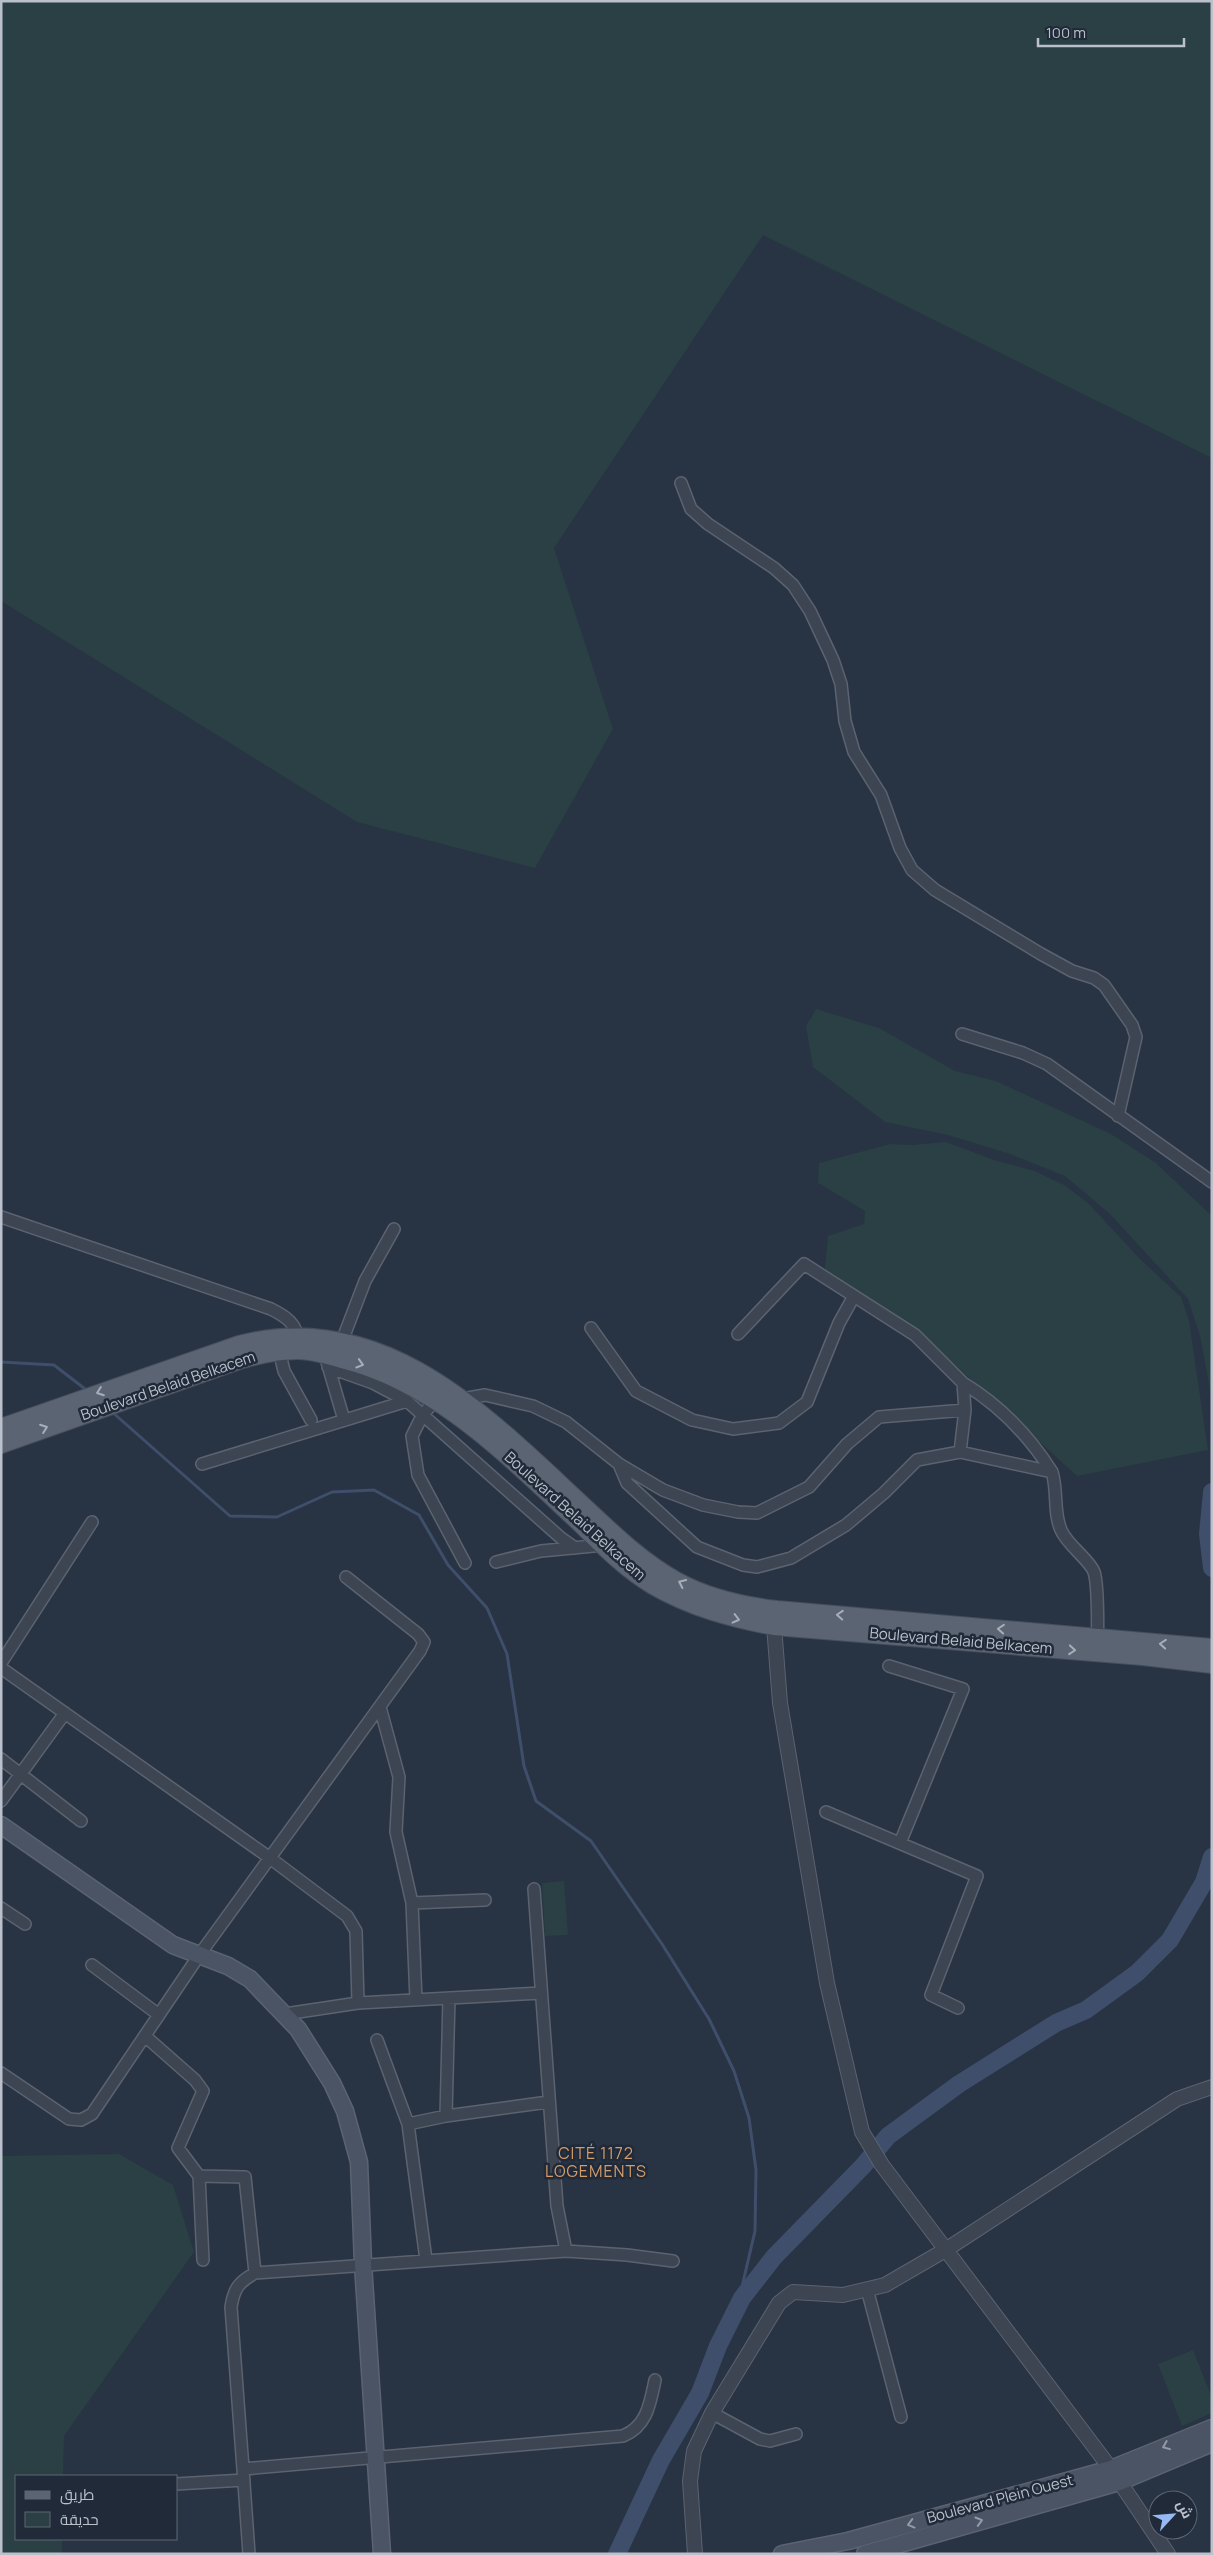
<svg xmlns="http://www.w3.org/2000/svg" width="1213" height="2555" viewBox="0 0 1213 2555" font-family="Manrope,Cairo,sans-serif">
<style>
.green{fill:#2a4044}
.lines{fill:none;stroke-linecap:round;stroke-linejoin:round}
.stream{stroke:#3f4f6b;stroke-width:3}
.river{stroke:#3f4f6b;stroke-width:18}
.minor-casing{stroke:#5b6370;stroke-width:14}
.tertiary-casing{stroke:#5b6370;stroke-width:16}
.secondary-casing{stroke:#5b6370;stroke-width:19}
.primary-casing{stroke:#464e5c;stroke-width:20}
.minor{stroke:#3d4552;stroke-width:11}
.tertiary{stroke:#3d4552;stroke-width:14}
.secondary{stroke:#4b5465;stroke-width:16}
.primary{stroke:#5b6472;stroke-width:18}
.oneway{stroke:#a7aeba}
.oneway2{stroke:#939aa8}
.labels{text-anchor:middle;stroke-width:5;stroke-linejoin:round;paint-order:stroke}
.street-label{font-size:15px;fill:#bac0cc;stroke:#212a38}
.neighbourhood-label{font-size:16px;letter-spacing:1px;fill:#d39d6e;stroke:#212a38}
</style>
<rect width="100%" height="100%" fill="#283343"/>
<path class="green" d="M 1,1 L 1212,1 L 1212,458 L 763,235 L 554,548 L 613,729 L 535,868 L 357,822 L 1,601 Z
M 816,1009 L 879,1028 L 955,1071 L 996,1081 L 1111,1134 L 1156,1163 L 1212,1216 L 1212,1400 L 1200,1336 L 1188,1299 L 1110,1214 L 1065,1176 L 1010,1154 L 948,1135 L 885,1122 L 813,1067 L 806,1026 Z
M 946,1142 L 994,1160 L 1035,1171 L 1066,1186 L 1088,1203 L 1140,1259 L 1181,1297 L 1189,1321 L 1208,1450 L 1077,1476 L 912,1326 L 824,1276 L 828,1236 L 864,1224 L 865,1211 L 818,1183 L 819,1163 L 890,1144 L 912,1145 Z
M 564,1881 L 568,1935 L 545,1936 L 542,1883 Z
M 119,2154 L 173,2185 L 194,2252 L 64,2436 L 63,2476 L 16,2476 L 16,2539 L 62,2539 L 62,2554 L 1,2554 L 1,2156 Z
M 1193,2350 L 1212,2398 L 1212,2413 L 1182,2426 L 1158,2364 Z"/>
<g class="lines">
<path class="stream" d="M 1,1362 L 54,1365 L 89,1392
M 111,1411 L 230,1516 L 277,1517 L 332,1492 L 374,1490 L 419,1515 L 448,1565 L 487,1608 L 507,1654 L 524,1766 L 536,1801 L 591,1841 L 662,1944 L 709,2019 L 734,2071 L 749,2118 L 756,2170 L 755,2231 L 737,2308"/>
<path class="river" d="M 1212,1492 L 1208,1534 L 1212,1568
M 617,2554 L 661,2460 L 700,2393 L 718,2346 L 742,2298 L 774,2257 L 863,2166 L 888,2136 L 959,2084 L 1056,2023 L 1086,2010 L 1137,1973 L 1170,1940 L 1204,1882 L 1212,1857"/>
<g class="minor-casing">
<path id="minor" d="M 681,483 L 691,509 L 708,524 L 774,568 L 793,585 L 810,611 L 833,660 L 841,684 L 845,721 L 854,752 L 881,795 L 900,848 L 912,870 L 935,890 L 1041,954 L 1072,971 L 1094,978 L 1104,985 L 1132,1025 L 1136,1037 L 1118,1116
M 962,1034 L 1023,1053 L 1047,1064 L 1212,1182
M 1,1217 L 271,1309 C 285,1316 298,1324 298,1342
M 591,1328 L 636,1391 L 692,1420 L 733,1429 L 779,1423 L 807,1402 L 839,1323 L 854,1296
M 738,1334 L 804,1264 L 915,1335 L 963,1383 L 965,1410 L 960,1452 L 1052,1472 C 1058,1491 1053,1512 1061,1530 C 1067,1545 1090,1560 1094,1572 C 1098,1583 1098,1630 1097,1642
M 342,1341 L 365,1281 L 394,1229
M 278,1346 L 284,1371 L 311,1420
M 327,1362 L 344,1420
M 328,1367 L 373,1383 L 407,1401
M 963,1383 C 999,1405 1030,1437 1052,1472
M 462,1399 L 485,1395 L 533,1406 L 566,1422 L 619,1464 L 663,1490 L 703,1505 L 738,1512 L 757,1513 L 809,1487 L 847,1444 L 879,1417 L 965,1410
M 435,1400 L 422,1416 L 412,1436 L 418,1475 L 465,1563
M 202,1464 L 407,1401 L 561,1538 L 575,1548
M 619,1464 L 627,1483 L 697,1547 L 743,1565 L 757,1567 L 791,1558 L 846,1525 L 884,1493 L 917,1460 L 960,1452
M 496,1562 L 541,1551 L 604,1545
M 1,1663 L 92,1522
M 889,1666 L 963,1689 L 900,1843
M 1,1668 L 270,1858 L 347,1916 L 356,1931 L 358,2003
M 380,1707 L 399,1777 L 396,1832 L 412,1903
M 1,1759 L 81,1821
M 1,1801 L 65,1713
M 826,1812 L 977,1876 L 931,1995 L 958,2008
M 534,1889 L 557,2206 L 566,2251
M 1,1908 L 25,1924
M 92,1965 L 159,2015
M 416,2000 L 412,1903 L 485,1900
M 285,2014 L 358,2003 L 541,1993
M 145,2036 L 195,2080 L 203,2091 L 178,2148 L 199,2176 L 203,2260
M 377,2040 L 408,2124 L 426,2260
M 1,2073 L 69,2119 L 81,2120 L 92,2114 L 200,1954 L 420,1651 L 424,1642 L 418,1634 L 346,1577
M 446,2116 L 449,1998
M 408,2124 L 446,2116 L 548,2102
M 199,2176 L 245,2177 L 255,2273
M 867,2289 L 901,2417
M 655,2380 C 650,2404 647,2426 623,2436 L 243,2469 L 231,2307 C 234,2288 239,2282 255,2273 L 566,2251 L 627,2255 L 673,2261
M 712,2413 L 760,2439 L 770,2441 L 796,2434
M 243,2469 L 249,2554
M 176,2484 L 244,2480"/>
</g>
<g class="tertiary-casing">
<path id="tertiary" d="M 774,1626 L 780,1703 L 827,1983 L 862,2132 L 882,2165 L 1111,2469 L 1168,2554
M 695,2554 L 690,2481 L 694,2451 L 712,2413 L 779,2303 L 793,2292 L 843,2295 L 885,2285 L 947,2249 L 1177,2099 L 1212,2087"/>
</g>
<g class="secondary-casing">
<path id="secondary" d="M 1,1825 L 173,1945 L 228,1966 L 250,1979 L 298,2029 L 332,2083 L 345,2111 L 359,2162 L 363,2264 L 382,2554
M 782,2554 L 848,2541 L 1111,2469 L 1212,2428
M 865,2554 L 1119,2482 L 1212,2443"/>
</g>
<g class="primary-casing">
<path id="primary" d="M 1,1428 L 239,1345 C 383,1307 486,1416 582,1505 C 611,1532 640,1561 676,1581 C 707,1598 742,1606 777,1610 L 1212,1648
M 1,1444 L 242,1359 C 260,1354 279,1350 298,1350 C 313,1350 328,1355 342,1359 C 438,1383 506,1454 576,1519 C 600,1542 624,1568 653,1585 C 691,1607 731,1618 774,1626 L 1143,1656 L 1212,1664"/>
</g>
<use href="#minor" class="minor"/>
<use href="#tertiary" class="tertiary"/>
<use href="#secondary" class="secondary"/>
<use href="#primary" class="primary"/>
</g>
<defs><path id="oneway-chevron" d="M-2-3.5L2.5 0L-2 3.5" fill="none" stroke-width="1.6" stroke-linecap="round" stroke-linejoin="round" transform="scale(1.25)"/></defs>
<g class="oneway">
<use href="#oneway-chevron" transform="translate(360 1364) rotate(17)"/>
<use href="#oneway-chevron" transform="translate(100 1392) rotate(160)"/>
<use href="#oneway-chevron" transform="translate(44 1428) rotate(-20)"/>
<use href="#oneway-chevron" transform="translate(682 1583) rotate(-155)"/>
<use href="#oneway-chevron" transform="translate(840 1615) rotate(-176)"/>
<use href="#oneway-chevron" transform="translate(736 1619) rotate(14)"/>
<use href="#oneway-chevron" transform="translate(1001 1629) rotate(-175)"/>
<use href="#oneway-chevron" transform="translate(1163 1644) rotate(-175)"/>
<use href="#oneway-chevron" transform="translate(1072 1650) rotate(5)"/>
</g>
<g class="oneway2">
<use href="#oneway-chevron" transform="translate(1166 2446) rotate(158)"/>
<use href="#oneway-chevron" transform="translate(979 2521) rotate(-16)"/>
<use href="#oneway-chevron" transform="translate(911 2524) rotate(165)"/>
</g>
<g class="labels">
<g class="street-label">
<text transform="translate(168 1386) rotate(-19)" y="5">Boulevard Belaid Belkacem</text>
<text transform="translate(575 1516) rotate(42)" y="5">Boulevard Belaid Belkacem</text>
<text transform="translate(961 1641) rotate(5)" y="5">Boulevard Belaid Belkacem</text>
<text transform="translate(1000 2499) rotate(-15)" y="5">Boulevard Plein Ouest</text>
</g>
<g class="neighbourhood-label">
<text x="596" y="2159">CITÉ 1172<tspan x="596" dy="18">LOGEMENTS</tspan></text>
</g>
</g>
<rect width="1213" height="2555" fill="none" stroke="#bac0cc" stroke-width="5"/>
<rect x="15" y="2475" width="162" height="65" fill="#212a38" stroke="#5e6673"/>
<rect x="25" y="2491" width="25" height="8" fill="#5b6472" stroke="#5e6673"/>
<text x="60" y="2500" font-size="15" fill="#bac0cc">طريق</text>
<rect x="25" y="2512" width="25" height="15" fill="#2a4044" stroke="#5e6673"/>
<text x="60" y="2525" font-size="15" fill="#bac0cc">حديقة</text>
<g transform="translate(1173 2515) rotate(64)"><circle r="24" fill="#212a38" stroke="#5e6673"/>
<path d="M0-4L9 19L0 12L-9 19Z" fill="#96b8f5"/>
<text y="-8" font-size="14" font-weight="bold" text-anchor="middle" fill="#bac0cc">ش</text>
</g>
<path d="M1038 38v8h146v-8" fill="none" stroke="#bac0cc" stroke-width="2.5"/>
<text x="1046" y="38" font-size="15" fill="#bac0cc" stroke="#212a38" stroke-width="4" paint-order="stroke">100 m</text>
</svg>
